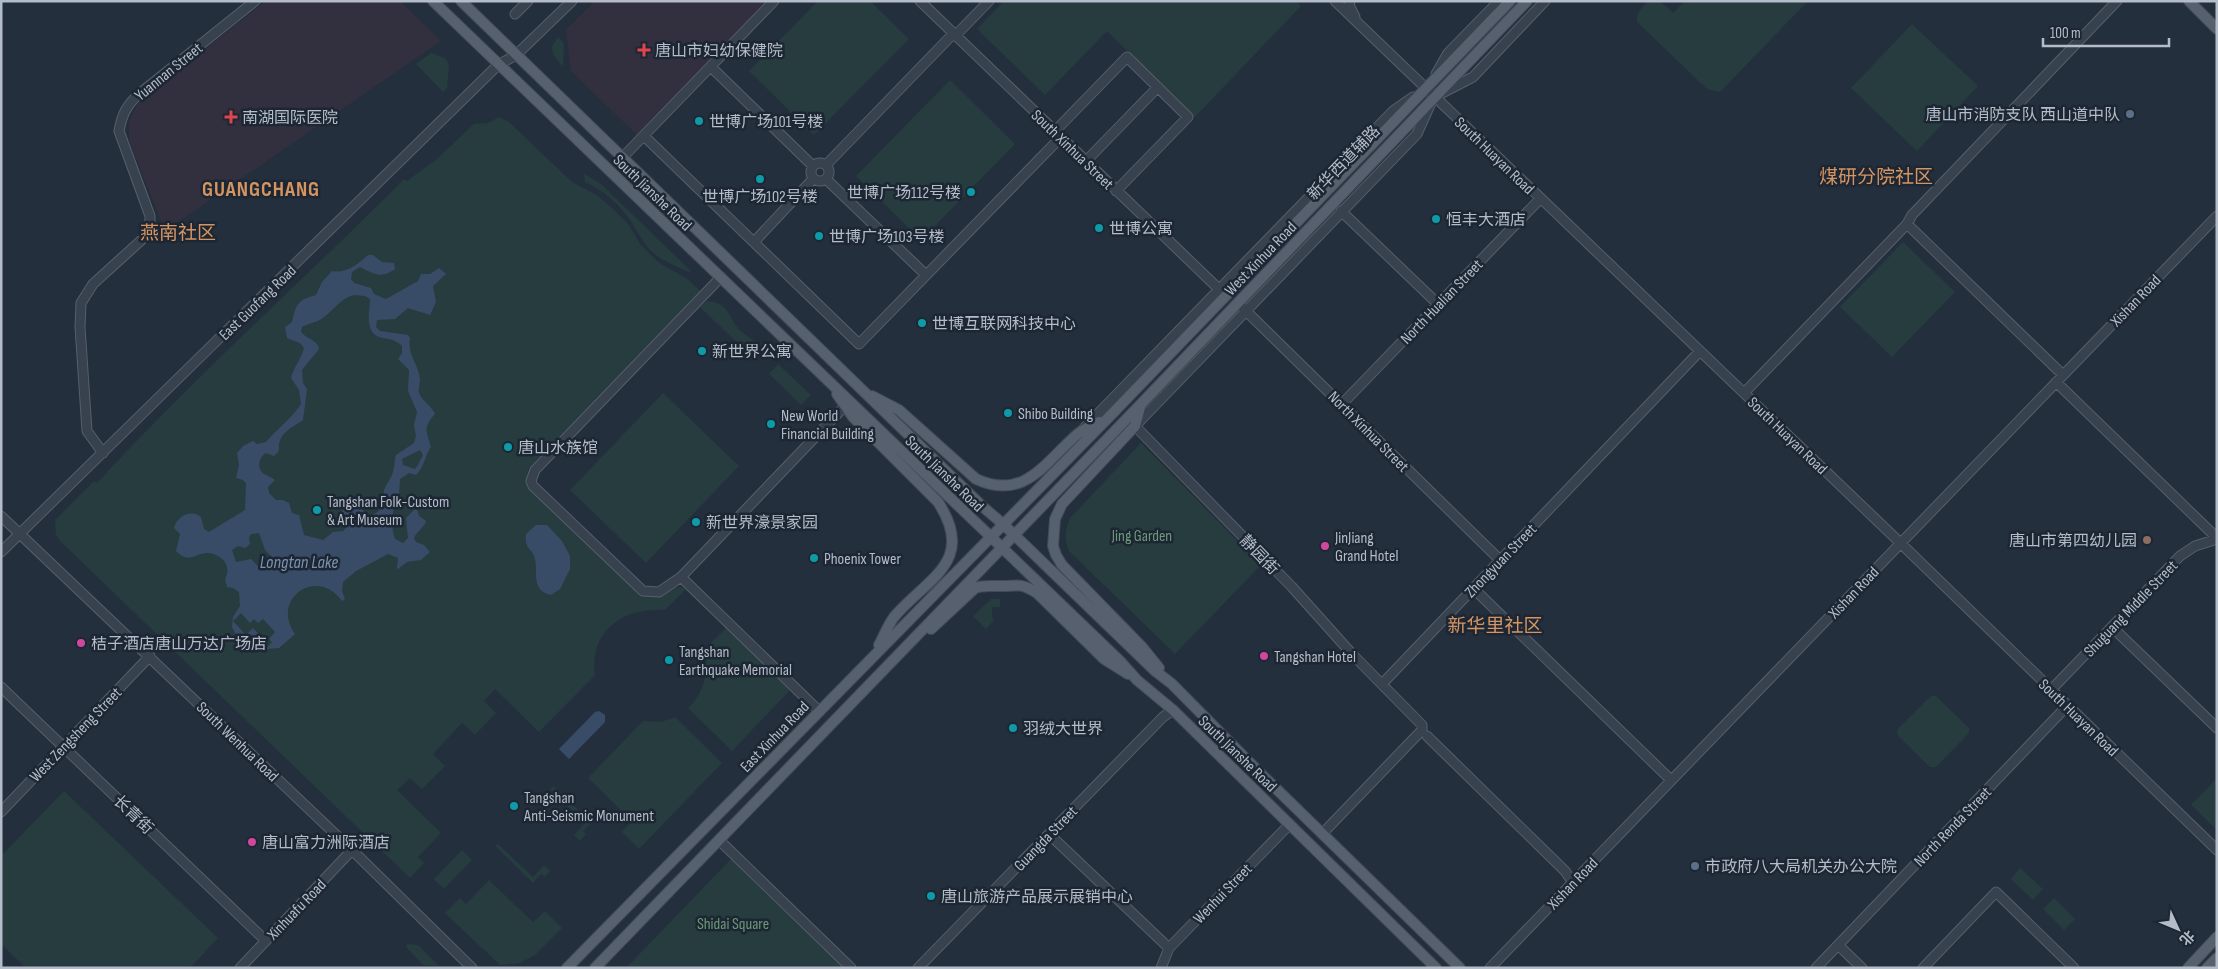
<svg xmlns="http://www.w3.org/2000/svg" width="2218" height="969" viewBox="0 0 2218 969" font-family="'Sofia Sans Condensed','Noto Sans SC',sans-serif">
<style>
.medical{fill:#32303f}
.green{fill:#263c3f}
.water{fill:#394c67;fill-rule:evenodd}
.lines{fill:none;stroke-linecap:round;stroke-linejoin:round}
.minor-casing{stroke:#565f6c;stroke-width:11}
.major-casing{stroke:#414a57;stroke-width:12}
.minor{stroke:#38414e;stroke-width:9}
.major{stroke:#56606e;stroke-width:10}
.health-dot{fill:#e0444e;stroke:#1d2633;stroke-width:2}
.service-dot{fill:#5c6f8a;stroke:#1d2633;stroke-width:2}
.culture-dot{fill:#0f9aa8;stroke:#1d2633;stroke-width:2}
.education-dot{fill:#8d6e63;stroke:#1d2633;stroke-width:2}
.hotel-dot{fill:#d1479c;stroke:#1d2633;stroke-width:2}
.labels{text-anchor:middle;stroke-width:5;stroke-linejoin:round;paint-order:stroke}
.poi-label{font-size:16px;fill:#b4bcc9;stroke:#1d2633;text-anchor:start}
.street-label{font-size:16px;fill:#b4bcc9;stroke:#1d2633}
.park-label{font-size:16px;fill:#6b9a76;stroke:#1d2633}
.water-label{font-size:18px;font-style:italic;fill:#7c92b1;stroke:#1d2633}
.quarter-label{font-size:19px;fill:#d59563;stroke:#1d2633}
.district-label{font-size:21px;font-weight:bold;letter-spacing:1px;fill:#d59563;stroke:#1d2633}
</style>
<rect width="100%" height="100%" fill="#242f3e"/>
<path class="medical" d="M 266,1 L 400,1 L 441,41 L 165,231 L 129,140 L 129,123 L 133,112 L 143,98 Z
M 595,1 L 768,1 L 638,136 L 571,71 L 566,30 Z"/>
<path class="green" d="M 818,1 L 870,1 L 909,39 L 814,135 L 749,71 Z
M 1004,1 L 1296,1 L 1301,6 L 1195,117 L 1107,31 L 1045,95 L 977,29 Z
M 1648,1 L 1660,1 L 1673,13 L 1685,1 L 1808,1 L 1720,92 L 1707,89 L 1637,22 C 1636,12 1642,8 1648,1 Z
M 1912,24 L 1978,86 L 1917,151 L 1851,88 Z
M 558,37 L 564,43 L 563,66 C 556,60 552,55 552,46 Z
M 431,53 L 445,58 L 449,64 L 447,88 L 443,92 L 416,64 Z
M 950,80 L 1015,144 L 921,240 L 856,176 Z
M 499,117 L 509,122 L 572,182 L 598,196 L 612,208 L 628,224 L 641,245 L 658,262 L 689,280 L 700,291 L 529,468 L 527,474 L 528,485 L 641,595 C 648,596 654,598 661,595 C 671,592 675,583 686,589 L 665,610 C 624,607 589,630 595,675 L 539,732 L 495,689 L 484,701 L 496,713 L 475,735 L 462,723 L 433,754 L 445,766 L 422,789 L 410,778 L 397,790 L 441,833 L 418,857 L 424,863 L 410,878 L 60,541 L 56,535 L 55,520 L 94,481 L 97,483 C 194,377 303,281 404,179 L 407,181 L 437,159 L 474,124 L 488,123 Z
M 584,174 L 601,184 L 691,271 L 689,272 C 675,266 660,260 649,249 C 642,241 637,231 632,223 C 621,206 604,190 585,182 Z
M 1903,242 L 1955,292 L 1892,357 L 1840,307 Z
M 707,301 C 730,303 728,317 739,329 C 745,335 752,339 758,344 L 749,354 L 700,307 Z
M 778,364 L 811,395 L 801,405 L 769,374 Z
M 663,393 L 739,466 L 646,563 L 570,490 Z
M 1141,443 L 1261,565 L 1175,654 L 1069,551 C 1064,539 1065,530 1070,518 Z
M 991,599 L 1000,599 L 1000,607 L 992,607 L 992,617 L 994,620 L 986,629 L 973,616 Z
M 727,627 L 791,689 L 732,751 L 688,708 C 704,693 710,671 704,650 Z
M 1931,696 L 1936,696 L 1969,728 L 1969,733 L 1936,767 L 1930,767 L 1898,736 L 1897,730 Z
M 675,717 L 722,763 L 639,849 L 622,832 L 632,821 L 588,778 L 643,721 L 661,722 Z
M 2217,778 L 2217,830 L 2191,805 Z
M 554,786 L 591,823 L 583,831 L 586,834 L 580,841 L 574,835 L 585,823 L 550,789 Z
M 64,791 L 218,938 L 190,968 L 26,968 L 1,944 L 1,856 Z
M 498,844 L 533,877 L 544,865 L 550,871 L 545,877 L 541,874 L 533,883 L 495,846 Z
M 462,850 L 472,860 L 444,889 L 434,879 Z
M 731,859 L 844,968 L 626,968 Z
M 2020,868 L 2043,889 L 2033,900 L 2011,879 Z
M 489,880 L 533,922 L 545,911 L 562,928 L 535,955 L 520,963 L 500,965 L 445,913 L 460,898 L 466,904 Z
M 2054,898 L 2075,919 L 2064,930 L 2043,909 Z
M 407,944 L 418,945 L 439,966 L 423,965 L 406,947 Z"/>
<path class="water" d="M 368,255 L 373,255 L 382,262 L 394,263 L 395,269 C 381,279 374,274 360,267 L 352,272 L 351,279 L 354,283 L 371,288 L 374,294 L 386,299 L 418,281 L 421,274 L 430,274 L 439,268 L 446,274 L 433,286 L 436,302 L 430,315 L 408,308 L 395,319 L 377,320 L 376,327 L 380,331 L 408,335 L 410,338 C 407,356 419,364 420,380 C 420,386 417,390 420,395 C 424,402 432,407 435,414 C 422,428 427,432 431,447 C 424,457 425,466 416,475 L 409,473 L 400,479 L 399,495 L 405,502 L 394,508 C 391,517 392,531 395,539 L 403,543 L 408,538 L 406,518 L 414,510 L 417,510 L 419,516 L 426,521 C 424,528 417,531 414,538 L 416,542 L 424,545 L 430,552 L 421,560 L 407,562 L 398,569 L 397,568 L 398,558 L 388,554 L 356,571 L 343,582 L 342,591 L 345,599 L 342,601 C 317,566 270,599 295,634 L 279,648 L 266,649 L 272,642 L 269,639 L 275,632 L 263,619 L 258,623 L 254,619 L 250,623 L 241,613 L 233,621 L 246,635 L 253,628 L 265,641 L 255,651 L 242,636 L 235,633 L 232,627 L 233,617 L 240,606 L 239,592 L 233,588 L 227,587 L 225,579 C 232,567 223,555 209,553 C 195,552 190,565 176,551 L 180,534 L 174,528 C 177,516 191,509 201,517 L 204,529 L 209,532 L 245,510 L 246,483 L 243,480 L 236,478 L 239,465 L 237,453 L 243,446 L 253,441 L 257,444 L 266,442 C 277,429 291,419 301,404 L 299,390 L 291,378 C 294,366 301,360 304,348 L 300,343 L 287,338 L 285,327 L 292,322 C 296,305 297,300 316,295 L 322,282 L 332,271 C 346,274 358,264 368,255 ZM 354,295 L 365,296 L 370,299 C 370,307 368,315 369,323 C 373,345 390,333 402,346 L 402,353 L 398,359 L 409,370 L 408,391 L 417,412 L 414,425 L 416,436 L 414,443 L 396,455 C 394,461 395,466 393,472 C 390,484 379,487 386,503 C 381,509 375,516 367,516 L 359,504 L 354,503 L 346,507 L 340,513 L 340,518 L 346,520 L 348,526 L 343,531 L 333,532 L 323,540 L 304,535 L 299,515 L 292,513 L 289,503 L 283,500 L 276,500 L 269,493 L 268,487 L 275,480 C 271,477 267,476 264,474 C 256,468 259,457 266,453 L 274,456 L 279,451 C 277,433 292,428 303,420 L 307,389 L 303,383 L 302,370 L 319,349 L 318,345 C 313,339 306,338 301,332 L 302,327 C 308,324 312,323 318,321 C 332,314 338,299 354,295 ZM 420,450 L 423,455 L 418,465 L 415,469 L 403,465 L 402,459 ZM 259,533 L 265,550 L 272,557 L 260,568 L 251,559 L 236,562 L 232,550 L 238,546 L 245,548 L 250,544 L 249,538 L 251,534 Z
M 536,525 L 547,525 L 562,541 L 570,556 L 570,569 L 560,589 L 551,595 C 531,590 538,574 535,559 C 533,548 524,550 526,534 Z
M 599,711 L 605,715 L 605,722 L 569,759 L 559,749 L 595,712 Z"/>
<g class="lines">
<g class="minor-casing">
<path id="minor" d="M 920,1 L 1222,292
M 1335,1 L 1889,532 L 2217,850
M 1350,1 L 1349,5 L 1355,17
M 515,14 L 528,1
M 955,36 L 989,1
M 711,67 L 813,166
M 1436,74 L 1448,53 L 1499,1
M 1442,93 L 1473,77 L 1545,1
M 1055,131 L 1127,57 L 1188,117 L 1116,191
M 644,136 L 859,344 L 1061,137
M 622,158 L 774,1
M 1086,161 L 1158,87
M811 172a9 9 0 1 1 18 0a9 9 0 1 1-18 0Z
M 826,165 L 953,34
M 826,179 L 926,275
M 1341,211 L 1438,304
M 1907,224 L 1912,215 L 2117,1
M 754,242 L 813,179
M 721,277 L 535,470 L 531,481 L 533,486 L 643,591 L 659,592 L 681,577 L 819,711
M 1243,308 L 1500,560
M 2056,382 L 2217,538
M 1744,393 L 1907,224 L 2063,375
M 1342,404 L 1540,199
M 1084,428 L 1393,111 L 1413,97
M 103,453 L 87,431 L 80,327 L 81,303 L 93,284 L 147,235 L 150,225 L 150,216 L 119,131 C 122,114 127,105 139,94 L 255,1
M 1,516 L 352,850 L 472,968
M 1,552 L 498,65 L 516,55 L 572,1
M 681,577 L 844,407
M 1473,588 L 1671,780
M 2112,627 L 2217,728
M 1382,684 L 1700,351
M 1,687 L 266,941
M 2051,690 L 2180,556 L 2195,546 L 2217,539
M 1427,736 L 1565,871 L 1573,883
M 1,812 L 150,656
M 1049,834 L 1169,948
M 1322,834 L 1422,730 L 1422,725 L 1352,654 L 1292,587 L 1135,426 L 1417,134 L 1431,103
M 719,840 L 851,968
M 1838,945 L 1862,968
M 240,968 L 352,850
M 918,968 L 1163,717 L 1173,710
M 1161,968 L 1169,948 L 1290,824
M 1490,968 L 2217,216
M 1816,968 L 2068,705
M 1923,968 L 1996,892 L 2074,968"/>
</g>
<g class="major-casing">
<path id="major" d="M 433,1 L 1120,661 L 1137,680 L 1173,710 L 1436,968
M 461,1 L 983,507 L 1003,524 L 1154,670 L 1172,684 L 1257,770 L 1460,968
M 2189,1 L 2217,29
M 837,394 L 853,417 L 938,502 C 977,562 927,578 894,617 C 888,625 884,636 879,645
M 872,396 L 899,410 L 976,479 C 1026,502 1046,460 1079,433 C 1085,428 1093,425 1099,422
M 1141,404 L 1135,426 L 1062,504 L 1055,519 L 1053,546 L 1056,555 L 1062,565 L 1142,647 L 1159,668
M 931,629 L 975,588 C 983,585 989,586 998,586 C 1018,587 1017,581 1037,593 L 1104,659 L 1128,674
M 567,968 L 1109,417 L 1510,1
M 595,968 L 1142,403 L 1527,1
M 2188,968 L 2217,937
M 2207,968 L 2217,958"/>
</g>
<use href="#minor" class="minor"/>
<use href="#major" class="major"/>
</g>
<g class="health-dot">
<path d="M641.5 42.5h5v5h5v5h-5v5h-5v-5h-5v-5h5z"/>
<path d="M228.5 109.5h5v5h5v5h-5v5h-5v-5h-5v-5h5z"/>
</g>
<g class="service-dot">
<circle cx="2130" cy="114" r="5"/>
<circle cx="1695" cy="866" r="5"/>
</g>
<g class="culture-dot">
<circle cx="699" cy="121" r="5"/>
<circle cx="760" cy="179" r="5"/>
<circle cx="971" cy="192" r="5"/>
<circle cx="1436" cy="219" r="5"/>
<circle cx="1099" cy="228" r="5"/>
<circle cx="819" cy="236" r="5"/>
<circle cx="922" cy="323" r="5"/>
<circle cx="702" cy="351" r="5"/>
<circle cx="1008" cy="413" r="5"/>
<circle cx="771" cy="424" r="5"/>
<circle cx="508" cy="447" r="5"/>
<circle cx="317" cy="510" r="5"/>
<circle cx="696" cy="522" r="5"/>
<circle cx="814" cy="558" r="5"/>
<circle cx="669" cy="660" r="5"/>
<circle cx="1013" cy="728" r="5"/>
<circle cx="514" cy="806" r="5"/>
<circle cx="931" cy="896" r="5"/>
</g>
<circle class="education-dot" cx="2147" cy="540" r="5"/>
<g class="hotel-dot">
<circle cx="1325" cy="546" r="5"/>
<circle cx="81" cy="643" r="5"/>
<circle cx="1264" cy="656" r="5"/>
<circle cx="252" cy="842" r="5"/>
</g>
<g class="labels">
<g class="poi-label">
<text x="655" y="56">唐山市妇幼保健院</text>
<text x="2120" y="120" text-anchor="end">唐山市消防支队 西山道中队</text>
<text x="242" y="123">南湖国际医院</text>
<text x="709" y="127">世博广场101号楼</text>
<text x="961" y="198" text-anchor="end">世博广场112号楼</text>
<text x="760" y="202" text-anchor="middle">世博广场102号楼</text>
<text x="1446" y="225">恒丰大酒店</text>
<text x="1109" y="234">世博公寓</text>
<text x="829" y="242">世博广场103号楼</text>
<text x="932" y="329">世博互联网科技中心</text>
<text x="712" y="357">新世界公寓</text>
<text x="1018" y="419">Shibo Building</text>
<text x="781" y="421">New World<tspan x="781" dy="18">Financial Building</tspan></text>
<text x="518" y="453">唐山水族馆</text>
<text x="327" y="507">Tangshan Folk-Custom<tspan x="327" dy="18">&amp; Art Museum</tspan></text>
<text x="706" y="528">新世界濠景家园</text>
<text x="1335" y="543">JinJiang<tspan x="1335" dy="18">Grand Hotel</tspan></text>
<text x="2137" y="546" text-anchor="end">唐山市第四幼儿园</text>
<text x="824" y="564">Phoenix Tower</text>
<text x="91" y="649">桔子酒店唐山万达广场店</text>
<text x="679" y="657">Tangshan<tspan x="679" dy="18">Earthquake Memorial</tspan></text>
<text x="1274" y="662">Tangshan Hotel</text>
<text x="1023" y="734">羽绒大世界</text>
<text x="524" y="803">Tangshan<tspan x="524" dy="18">Anti-Seismic Monument</tspan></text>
<text x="262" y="848">唐山富力洲际酒店</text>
<text x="1705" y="872">市政府八大局机关办公大院</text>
<text x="941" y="902">唐山旅游产品展示展销中心</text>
</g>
<g class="street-label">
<text transform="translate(168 71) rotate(-39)" y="6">Yuannan Street</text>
<text transform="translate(1073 149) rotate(44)" y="6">South Xinhua Street</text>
<text transform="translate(1495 155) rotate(44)" y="6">South Huayan Road</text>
<text transform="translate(1343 162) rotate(-46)" y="6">新华西道辅路</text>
<text transform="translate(653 192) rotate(44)" y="6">South Jianshe Road</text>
<text transform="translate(1260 258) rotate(-46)" y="6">West Xinhua Road</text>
<text transform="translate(2135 300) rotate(-46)" y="6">Xishan Road</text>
<text transform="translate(1441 301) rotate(-46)" y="6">North Hualian Street</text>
<text transform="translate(257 302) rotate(-44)" y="6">East Guofang Road</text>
<text transform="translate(1369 431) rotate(45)" y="6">North Xinhua Street</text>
<text transform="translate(1788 435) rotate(44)" y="6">South Huayan Road</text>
<text transform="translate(945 473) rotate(44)" y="6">South Jianshe Road</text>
<text transform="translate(1260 554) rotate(46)" y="6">静园街</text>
<text transform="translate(1500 560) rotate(-46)" y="6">Zhongyuan Street</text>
<text transform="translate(1853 592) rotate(-46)" y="6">Xishan Road</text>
<text transform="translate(2130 608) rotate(-46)" y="6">Shuguang Middle Street</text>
<text transform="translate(2079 717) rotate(44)" y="6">South Huayan Road</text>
<text transform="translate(75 734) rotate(-46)" y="6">West Zengsheng Street</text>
<text transform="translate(774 736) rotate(-46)" y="6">East Xinhua Road</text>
<text transform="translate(238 741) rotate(44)" y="6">South Wenhua Road</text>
<text transform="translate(1238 753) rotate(44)" y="6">South Jianshe Road</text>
<text transform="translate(134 814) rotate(44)" y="6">长青街</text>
<text transform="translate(1952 826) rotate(-46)" y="6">North Renda Street</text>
<text transform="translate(1045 838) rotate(-46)" y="6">Guangda Street</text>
<text transform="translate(1572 883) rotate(-46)" y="6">Xishan Road</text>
<text transform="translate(1222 893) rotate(-46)" y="6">Wenhui Street</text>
<text transform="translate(296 909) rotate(-46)" y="6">Xinhuafu Road</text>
</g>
<g class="park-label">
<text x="1142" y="541">Jing Garden</text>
<text x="733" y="929">Shidai Square</text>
</g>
<g class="water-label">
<text x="299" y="568">Longtan Lake</text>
</g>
<g class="quarter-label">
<text x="1876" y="183">煤研分院社区</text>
<text x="178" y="239">燕南社区</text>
<text x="1495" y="632">新华里社区</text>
</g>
<g class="district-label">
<text x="261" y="196">GUANGCHANG</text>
</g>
</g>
<rect width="2218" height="969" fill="none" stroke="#b4bcc9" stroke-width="5"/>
<g transform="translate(2178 929) rotate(134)" stroke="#1d2633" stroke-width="4" paint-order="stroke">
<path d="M0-4L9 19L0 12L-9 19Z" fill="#b4bcc9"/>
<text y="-8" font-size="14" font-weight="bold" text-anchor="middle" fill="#b4bcc9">北</text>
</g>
<path d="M2043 38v8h126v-8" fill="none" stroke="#b4bcc9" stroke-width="2.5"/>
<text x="2050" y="38" font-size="15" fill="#b4bcc9" stroke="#1d2633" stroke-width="4" paint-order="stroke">100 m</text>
</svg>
